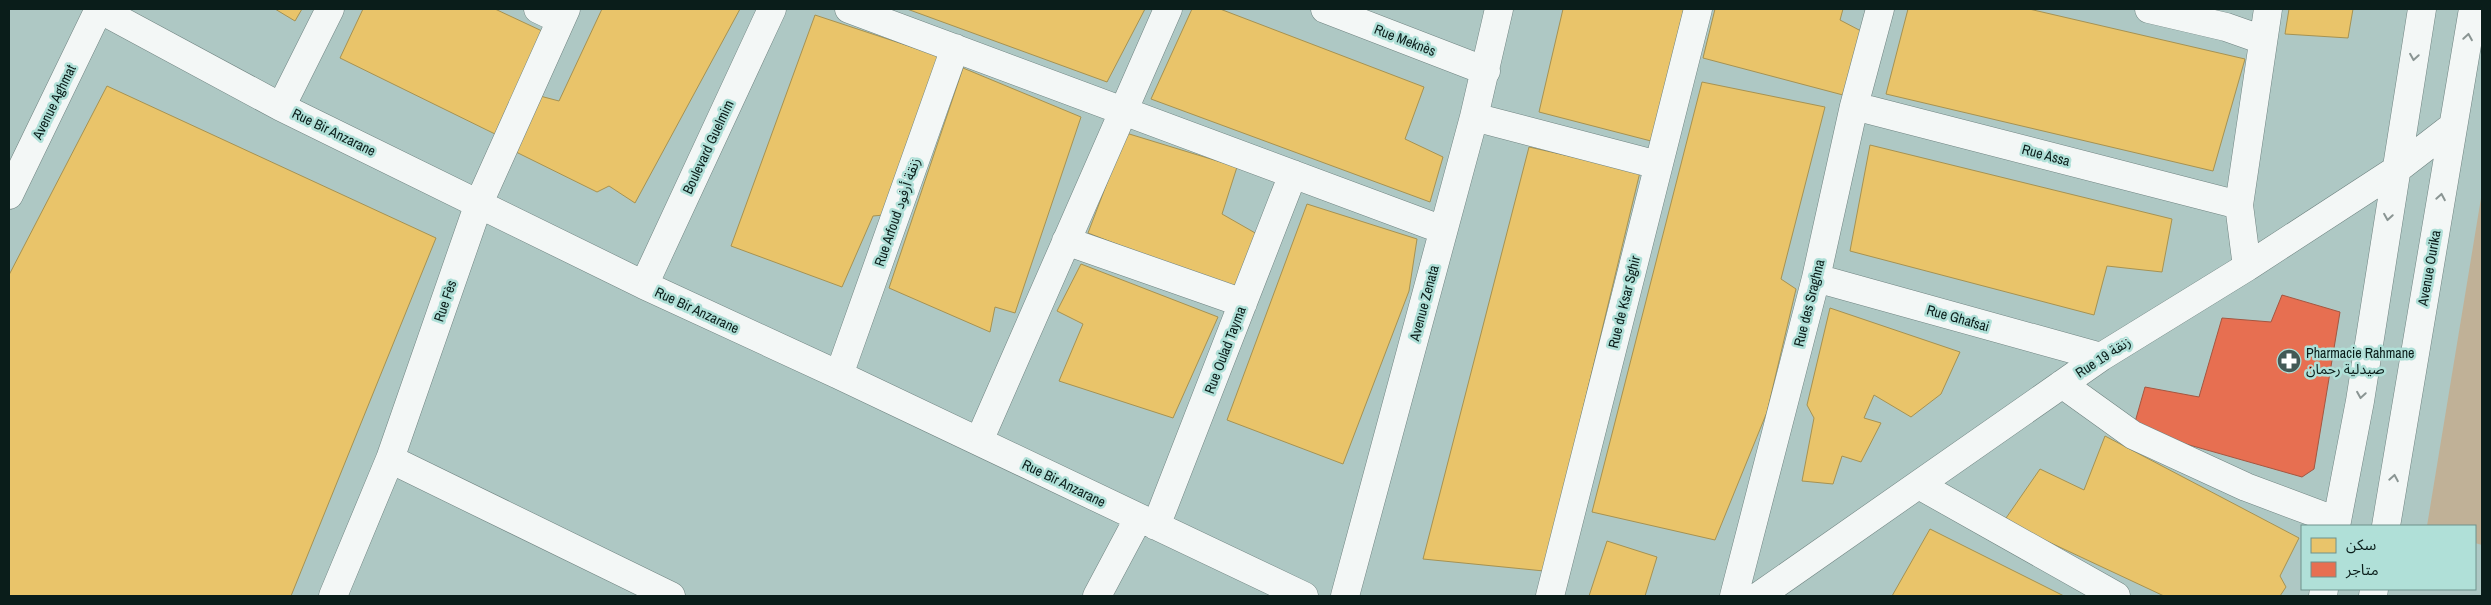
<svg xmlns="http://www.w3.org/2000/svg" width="2491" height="605" viewBox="0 0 2491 605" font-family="'Archivo Narrow','Noto Sans Arabic',sans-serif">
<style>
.green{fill:#c0b197}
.homes{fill:#e9c46a;stroke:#a69252}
.shops{fill:#e76f51;stroke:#a55640}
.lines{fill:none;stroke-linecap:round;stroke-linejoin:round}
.minor-casing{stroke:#6f8380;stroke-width:29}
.minor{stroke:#f3f7f6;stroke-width:28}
.oneway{stroke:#8a9593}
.labels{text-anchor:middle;stroke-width:5;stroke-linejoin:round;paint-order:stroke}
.street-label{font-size:14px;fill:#0a1d1a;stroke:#b0e0d8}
.poi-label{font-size:14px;fill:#0a1d1a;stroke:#b0e0d8;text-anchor:start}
</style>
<rect width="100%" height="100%" fill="#aec8c4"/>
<path class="green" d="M 2482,192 L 2482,545 L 2475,543 L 2475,526 L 2427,526 Z"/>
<path class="homes" d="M 275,9 L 302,9 L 295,21 Z
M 363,9 L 495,9 L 542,31 L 495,134 L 340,58 Z
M 602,9 L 740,9 L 635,203 L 609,186 L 597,192 L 516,152 L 540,96 L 559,101 Z
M 907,9 L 1145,9 L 1107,82 Z
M 1192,9 L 1220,9 L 1424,87 L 1405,139 L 1443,157 L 1430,202 L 1151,99 Z
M 1563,9 L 1684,9 L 1651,141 L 1539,112 Z
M 1715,9 L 1843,9 L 1840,20 L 1861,31 L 1843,95 L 1703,58 Z
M 1908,9 L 2029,9 L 2245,59 L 2213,171 L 1886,94 Z
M 2289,9 L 2353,9 L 2348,38 L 2285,34 Z
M 815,15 L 939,56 L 884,215 L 873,216 L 842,287 L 731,246 Z
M 963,68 L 1081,117 L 1015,313 L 995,307 L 990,332 L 889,288 Z
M 1702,82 L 1825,107 L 1781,279 L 1796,289 L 1767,412 L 1715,540 L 1592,512 Z
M 107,86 L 436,238 L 291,596 L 9,596 L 9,275 Z
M 1126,133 L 1237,167 L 1222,214 L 1257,234 L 1235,290 L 1088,233 Z
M 1870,145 L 2172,219 L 2162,272 L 2107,266 L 2094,315 L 1850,251 Z
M 1529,147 L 1640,172 L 1544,571 L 1423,559 Z
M 1307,204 L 1417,239 L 1409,291 L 1343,464 L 1227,420 Z
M 1081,264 L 1218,317 L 1173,418 L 1059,381 L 1083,324 L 1057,311 Z
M 1830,308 L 1960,352 L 1941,394 L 1911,417 L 1874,395 L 1864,418 L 1881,423 L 1861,462 L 1842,456 L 1833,484 L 1802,481 L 1814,418 L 1807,405 Z
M 2105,436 L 2299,538 L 2280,576 L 2286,587 L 2280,596 L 2164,596 L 2004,521 L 2040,469 L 2084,490 Z
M 1930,529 L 2064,596 L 1892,596 Z
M 1607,541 L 1657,557 L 1645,596 L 1589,596 Z"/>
<path class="shops" d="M 2282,295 L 2340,312 L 2314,469 L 2302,477 L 2133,429 L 2145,387 L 2199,397 L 2222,318 L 2271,322 Z"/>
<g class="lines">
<g class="minor-casing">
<path id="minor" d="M 99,9 L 281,107 L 644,285 L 839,375 L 1304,596
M 538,9 L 561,20
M 849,9 L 1443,230
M 1325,9 L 1486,71
M 2149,9 L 2226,27 L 2263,40
M 1854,106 L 2239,205
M 281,107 L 330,9
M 1474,117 L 1658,165
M 9,195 L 99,9
M 1066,241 L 1243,303
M 2247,267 L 2239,205 L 2268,9
M 1816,278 L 2101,357
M 644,285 L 772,9
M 839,375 L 955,48
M 2062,384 L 2133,435 L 2246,487 L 2337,521
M 979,441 L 1168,9
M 390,459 L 671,596
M 1919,485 L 2116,596
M 1156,526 L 1293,174
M 2336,526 L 2360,401 L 2422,9
M 2386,526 L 2473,9
M 333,596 L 390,459 L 479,203 L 566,9
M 1097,596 L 1138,519
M 1345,596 L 1474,117 L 1499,9
M 1550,596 L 1698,9
M 1734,596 L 1816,278 L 1854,106 L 1880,9
M 1759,596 L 2101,357 L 2247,267 L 2396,170 L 2453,126
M 2323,596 L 2324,589
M 2373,596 L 2374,589"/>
</g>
<use href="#minor" class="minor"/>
</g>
<defs><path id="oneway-chevron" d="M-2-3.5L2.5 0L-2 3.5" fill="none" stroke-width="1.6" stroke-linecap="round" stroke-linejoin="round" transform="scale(1.25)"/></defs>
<g class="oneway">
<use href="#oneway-chevron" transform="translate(2468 37) rotate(-81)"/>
<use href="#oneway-chevron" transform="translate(2414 57) rotate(99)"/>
<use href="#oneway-chevron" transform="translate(2441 197) rotate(-80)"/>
<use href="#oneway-chevron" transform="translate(2388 217) rotate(99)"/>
<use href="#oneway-chevron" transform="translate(2361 395) rotate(99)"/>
<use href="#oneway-chevron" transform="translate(2394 478) rotate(-80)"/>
</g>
<defs>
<g id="pharmacy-disc" transform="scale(1.25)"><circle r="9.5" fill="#435956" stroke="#b0e0d8"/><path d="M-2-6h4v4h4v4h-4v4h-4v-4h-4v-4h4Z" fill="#fff"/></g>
</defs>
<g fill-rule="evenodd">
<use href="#pharmacy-disc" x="2289" y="361"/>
</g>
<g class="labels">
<g class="street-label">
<text transform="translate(1405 40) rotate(21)" y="5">Rue Meknès</text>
<text transform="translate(54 102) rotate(-64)" y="5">Avenue Aghmat</text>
<text transform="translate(334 132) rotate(26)" y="5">Rue Bir Anzarane</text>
<text transform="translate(708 147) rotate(-65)" y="5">Boulevard Guelmim</text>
<text transform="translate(2046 155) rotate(15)" y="5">Rue Assa</text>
<text transform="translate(897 212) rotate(-71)" y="5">Rue Arfoud زنقة أرفود</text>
<text transform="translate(2429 268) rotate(-80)" y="5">Avenue Ourika</text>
<text transform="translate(445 301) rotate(-71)" y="5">Rue Fès</text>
<text transform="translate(1624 302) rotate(-76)" y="5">Rue de Ksar Sghir</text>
<text transform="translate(1424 303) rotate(-75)" y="5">Avenue Zenata</text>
<text transform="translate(1809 303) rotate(-76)" y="5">Rue des Sraghna</text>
<text transform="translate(697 310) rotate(25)" y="5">Rue Bir Anzarane</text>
<text transform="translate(1958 318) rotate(16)" y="5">Rue Ghafsai</text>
<text transform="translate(1225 350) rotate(-69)" y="5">Rue Oulad Tayma</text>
<text transform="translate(2103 357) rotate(-33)" y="5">Rue 19 زنقة</text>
<text transform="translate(1064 483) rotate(26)" y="5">Rue Bir Anzarane</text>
</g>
<g class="poi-label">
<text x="2306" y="358">Pharmacie Rahmane<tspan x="2306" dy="16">صيدلية رحمان</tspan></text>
</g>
</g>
<rect width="2491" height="605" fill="none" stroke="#0a1d1a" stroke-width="20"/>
<rect x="2301" y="525" width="175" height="65" fill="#b0e0d8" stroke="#6e928c"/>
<rect x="2311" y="538" width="25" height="15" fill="#e9c46a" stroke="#6e928c"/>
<text x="2346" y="550" font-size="15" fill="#0a1d1a">سكن</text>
<rect x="2311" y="562" width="25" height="15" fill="#e76f51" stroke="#6e928c"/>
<text x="2346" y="575" font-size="15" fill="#0a1d1a">متاجر</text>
</svg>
